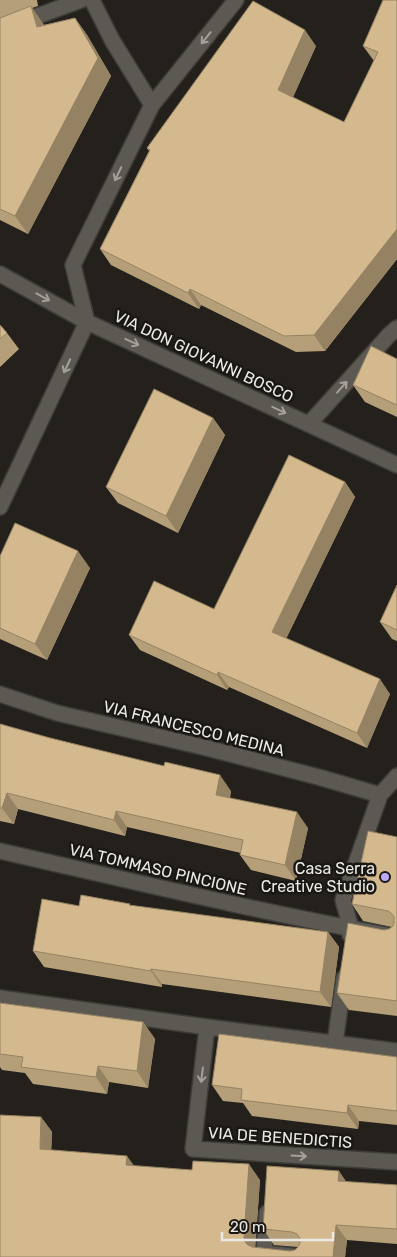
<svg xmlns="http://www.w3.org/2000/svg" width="397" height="1257" viewBox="0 0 397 1257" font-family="Rubik,sans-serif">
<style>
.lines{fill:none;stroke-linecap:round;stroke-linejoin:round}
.lane-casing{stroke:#3e3c38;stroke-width:18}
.street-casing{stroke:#3e3c38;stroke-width:18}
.lane{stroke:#5c5953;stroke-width:15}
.street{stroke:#5c5953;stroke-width:15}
.wall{fill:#b59f79}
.shaded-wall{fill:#948263}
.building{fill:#d3b98d;stroke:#948263}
.oneway{stroke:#a4a19c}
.poi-dot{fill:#bda9f5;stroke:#1b1813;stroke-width:2}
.labels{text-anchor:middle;stroke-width:5;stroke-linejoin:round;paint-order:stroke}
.street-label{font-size:16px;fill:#ebe9e5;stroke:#1b1813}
.poi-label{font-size:16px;fill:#ebe9e5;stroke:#1b1813;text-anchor:end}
</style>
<rect width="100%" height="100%" fill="#24211c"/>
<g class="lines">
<g class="lane-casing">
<path id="lane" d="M 0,30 L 81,0
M 267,1213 L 264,1253 L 302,1257"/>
</g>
<g class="street-casing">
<path id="street" d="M 92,0 L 112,40 L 152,105
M 0,274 L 87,322 L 397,465
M 87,322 L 73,265 L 152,105 L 236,0
M 309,424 L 389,335 L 397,328
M 0,507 L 87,322
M 0,694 L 57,713 L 207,748 L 322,778 L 380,795
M 0,851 C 132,881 264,913 397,937
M 350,935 L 351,928 L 343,900 L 380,795 L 397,776
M 0,998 L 207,1027 L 397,1051
M 207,1027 L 193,1149 L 397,1162
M 335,1043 L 344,978"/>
</g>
<use href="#lane" class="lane"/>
<use href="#street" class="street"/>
</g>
<path class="wall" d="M 0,0 L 37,0 L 38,6 L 32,8 L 44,25 L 75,18 L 87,35 L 111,76 L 28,234 L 0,220 Z
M 397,0 L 397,259 L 325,351 L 296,352 L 201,305 L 199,309 L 111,265 L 100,249 L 149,151 L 147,148 L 316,46 L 293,97 L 344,122 L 374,61 L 363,46 Z
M 0,325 L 7,333 L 19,349 L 0,367 Z
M 397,359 L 397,417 L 365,402 L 353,385 Z
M 213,418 L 225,435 L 178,533 L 118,503 L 106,487 Z
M 345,482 L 355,497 L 286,639 L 390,694 L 367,748 L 229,687 L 227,690 L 140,650 L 129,635 L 214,609 Z
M 0,556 L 90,568 L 47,660 L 0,639 Z
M 397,585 L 397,641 L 392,639 L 380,622 Z
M 0,724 L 231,791 L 230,798 L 308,828 L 296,881 L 251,870 L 240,855 L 241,853 L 127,827 L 125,836 L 18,809 L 14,824 L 0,821 Z
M 397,837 L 397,1016 L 349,1010 L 337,993 L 384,930 L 389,929 L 392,927 L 363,921 L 352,904 Z
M 79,906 L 131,906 L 328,932 L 339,947 L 331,1007 L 162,984 L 162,987 L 44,967 L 33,951 Z
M 0,1003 L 143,1022 L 155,1039 L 148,1088 L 109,1082 L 107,1094 L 33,1084 L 25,1073 L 2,1070 L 0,1067 Z
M 397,1057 L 397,1125 L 359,1121 L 358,1129 L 252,1116 L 243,1103 L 223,1101 L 212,1085 Z
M 41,1117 L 52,1132 L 51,1150 L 135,1166 L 260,1180 L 255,1247 L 290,1251 L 295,1250 L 298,1247 L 274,1245 L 263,1229 L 346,1182 L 397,1185 L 397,1244 L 347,1240 L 345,1257 L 0,1257 Z"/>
<path class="shaded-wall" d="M 31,6 L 43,24 L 49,45 L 37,27 Z
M 75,18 L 87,35 L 111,76 L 28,234 L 15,216 Z
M 305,30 L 316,46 L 289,106 L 278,90 Z
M 397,229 L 397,259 L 325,351 L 314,335 Z
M 190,289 L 201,305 L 199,309 L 188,293 Z
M 213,418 L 225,435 L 178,533 L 166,516 Z
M 345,482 L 355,497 L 282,647 L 272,632 Z
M 78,551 L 90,568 L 47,660 L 35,644 Z
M 218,672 L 229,687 L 227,690 L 217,675 Z
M 380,679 L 390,694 L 367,748 L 357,733 Z
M 220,775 L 231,791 L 227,810 L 216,795 Z
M 7,793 L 18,809 L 14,824 L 2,808 Z
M 116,811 L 127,827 L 125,836 L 114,820 Z
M 297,812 L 308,828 L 296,881 L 285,865 Z
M 328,932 L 339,947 L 331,1007 L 320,992 Z
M 151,969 L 162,984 L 162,987 L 151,971 Z
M 143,1022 L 155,1039 L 148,1088 L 137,1071 Z
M 98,1066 L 109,1082 L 107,1094 L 96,1077 Z
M 348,1105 L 359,1121 L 358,1129 L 347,1113 Z
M 41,1117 L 52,1132 L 51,1165 L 40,1149 Z
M 127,1156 L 138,1171 L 126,1165 Z
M 249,1164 L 260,1180 L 255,1252 L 245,1242 L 244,1237 Z
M 339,1171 L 350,1187 L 338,1181 Z
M 336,1225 L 347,1240 L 345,1257 L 333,1257 Z"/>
<path class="building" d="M 383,0 L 397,0 L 397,229 L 314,335 L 284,336 L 190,289 L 188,293 L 100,249 L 150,150 L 147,148 L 253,1 L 305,30 L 278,90 L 344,122 L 378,52 L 363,46 Z
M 31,6 L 37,27 L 75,18 L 98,58 L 15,216 L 0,209 L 0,18 Z
M 0,325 L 7,333 L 0,339 Z
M 371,346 L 397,359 L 397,405 L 353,385 Z
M 154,389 L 213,418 L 166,516 L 106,487 Z
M 289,455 L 345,482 L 272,632 L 380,679 L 357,733 L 218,672 L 217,675 L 129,635 L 154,581 L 214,609 Z
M 15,523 L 78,551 L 35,644 L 0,628 L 0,556 Z
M 397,585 L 397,630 L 380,622 Z
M 0,724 L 50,738 L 164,766 L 165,762 L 220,775 L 216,795 L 297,812 L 285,865 L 240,855 L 243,840 L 116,811 L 114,820 L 7,793 L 2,808 L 0,808 Z
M 368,831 L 397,837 L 397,1001 L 337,993 L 348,923 L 384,930 L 389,929 L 393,926 L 394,923 L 394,917 L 391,913 L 388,911 L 352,904 Z
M 81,895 L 130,904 L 129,905 L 328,932 L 320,992 L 151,969 L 151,971 L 33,951 L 42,899 L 79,906 Z
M 0,1003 L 143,1022 L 137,1071 L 98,1066 L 96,1077 L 21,1067 L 23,1057 L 0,1054 Z
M 219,1034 L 397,1057 L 397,1111 L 348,1105 L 347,1113 L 241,1100 L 242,1089 L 212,1085 Z
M 0,1115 L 41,1117 L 40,1149 L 127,1156 L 126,1165 L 192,1170 L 193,1161 L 249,1164 L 244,1237 L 245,1242 L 248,1245 L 252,1247 L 290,1251 L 295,1250 L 298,1247 L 300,1243 L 300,1238 L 297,1234 L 292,1232 L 263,1229 L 267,1166 L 339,1171 L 338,1181 L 397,1185 L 397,1229 L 336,1225 L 333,1257 L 0,1257 Z"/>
<defs><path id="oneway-shaft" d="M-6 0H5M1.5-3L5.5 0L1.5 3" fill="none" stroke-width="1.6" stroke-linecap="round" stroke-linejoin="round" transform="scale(1.25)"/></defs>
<g class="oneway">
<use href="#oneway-shaft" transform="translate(206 38) rotate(129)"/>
<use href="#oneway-shaft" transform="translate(118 174) rotate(116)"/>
<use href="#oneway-shaft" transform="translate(43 297) rotate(29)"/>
<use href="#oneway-shaft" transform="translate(132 342) rotate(25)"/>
<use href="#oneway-shaft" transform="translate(67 366) rotate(115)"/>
<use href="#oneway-shaft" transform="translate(342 387) rotate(-48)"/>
<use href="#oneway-shaft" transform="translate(279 410) rotate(25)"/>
<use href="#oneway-shaft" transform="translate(202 1075) rotate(97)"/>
<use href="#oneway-shaft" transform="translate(299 1156) rotate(3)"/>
</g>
<circle class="poi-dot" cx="385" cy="877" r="5"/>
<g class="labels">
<g class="street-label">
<text transform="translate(204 356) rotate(25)" y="6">VIA DON GIOVANNI BOSCO</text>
<text transform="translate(194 728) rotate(14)" y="6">VIA FRANCESCO MEDINA</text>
<text transform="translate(158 869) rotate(13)" y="6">VIA TOMMASO PINCIONE</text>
<text transform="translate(280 1137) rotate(4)" y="6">VIA DE BENEDICTIS</text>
</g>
<g class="poi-label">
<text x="375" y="874">Casa Serra<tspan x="375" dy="18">Creative Studio</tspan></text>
</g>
</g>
<path d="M222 1232v8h111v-8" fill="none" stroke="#ebe9e5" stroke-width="2.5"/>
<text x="230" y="1232" font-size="15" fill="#ebe9e5" stroke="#1b1813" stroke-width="4" paint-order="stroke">20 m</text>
</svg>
